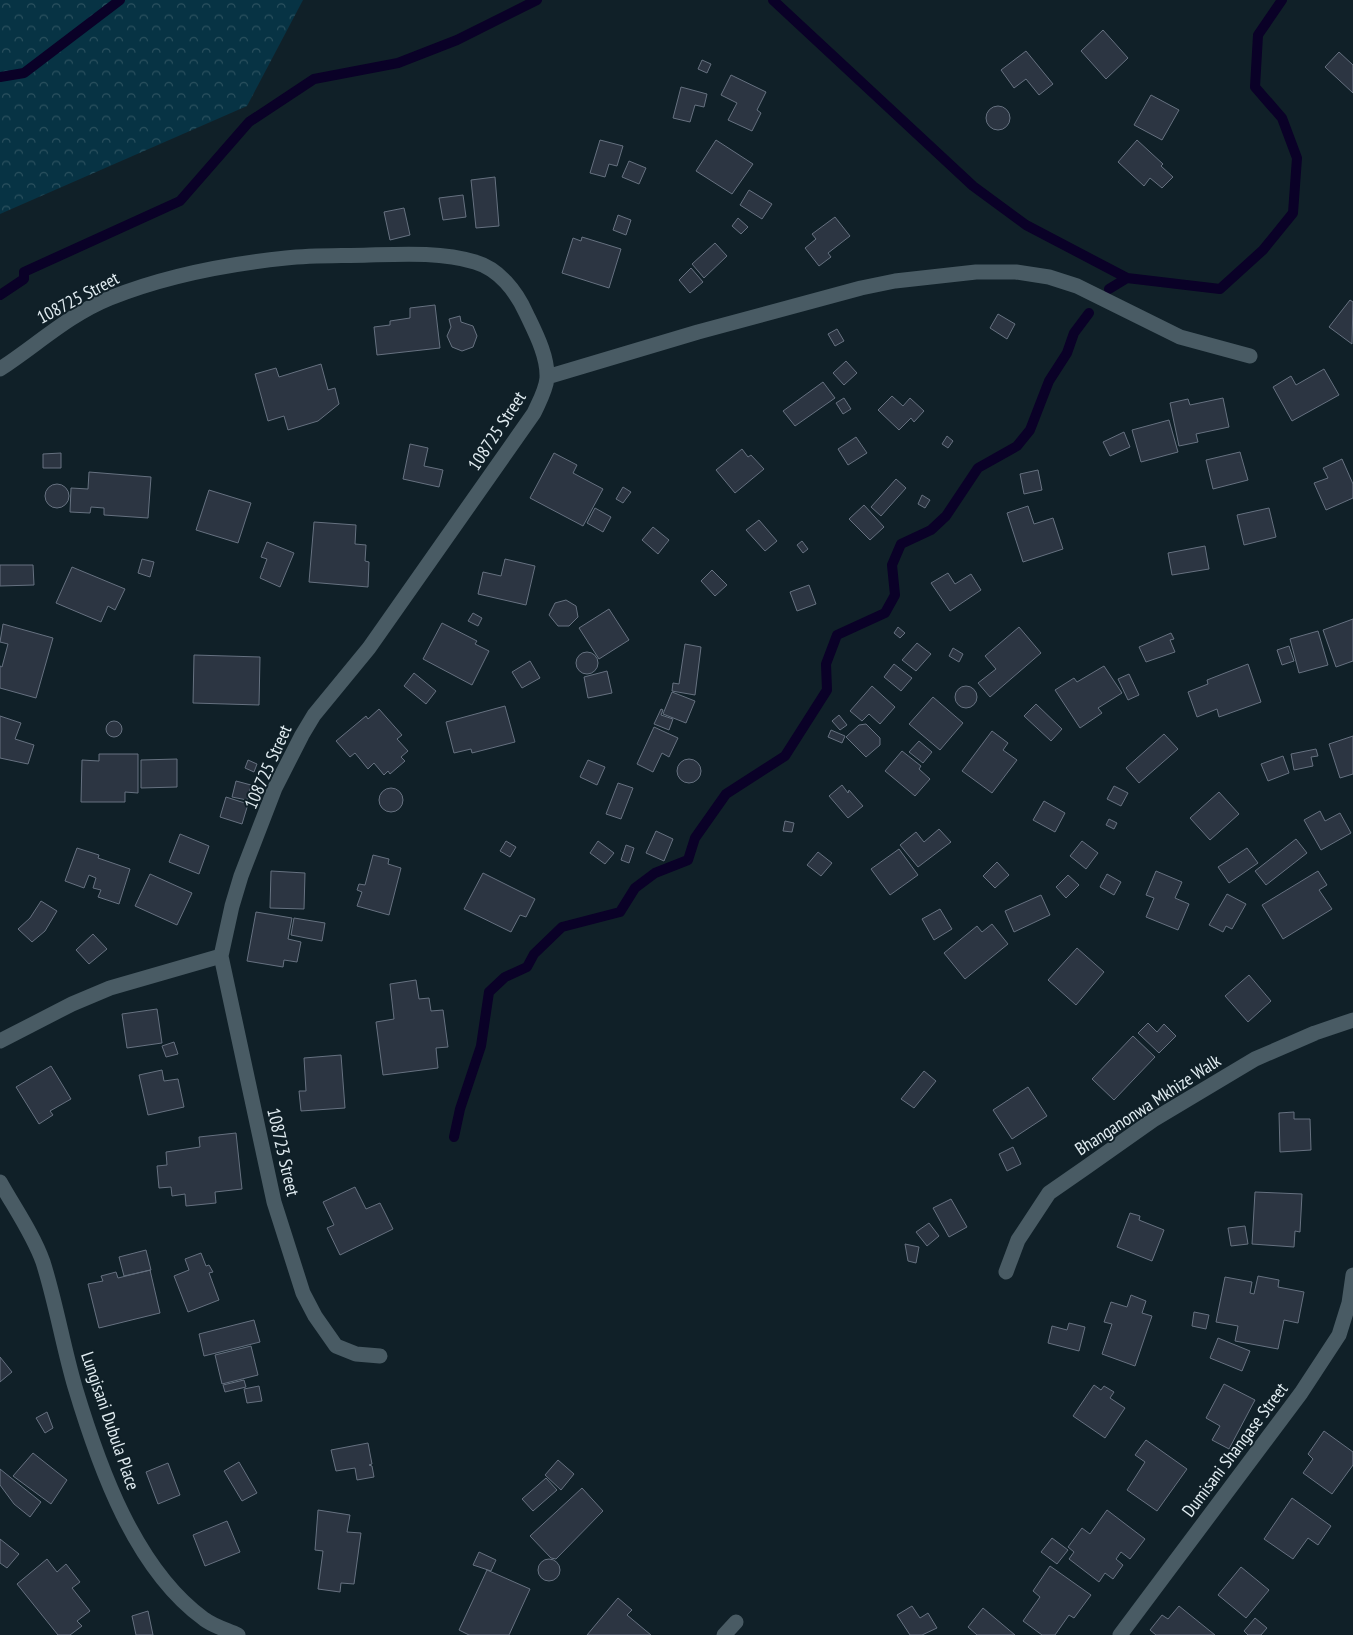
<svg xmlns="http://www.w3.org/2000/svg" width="1353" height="1635" viewBox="0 0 1353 1635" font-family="'PT Sans Narrow',sans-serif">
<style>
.forest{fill:url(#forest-crowns)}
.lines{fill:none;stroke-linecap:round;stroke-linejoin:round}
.stream{stroke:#0a0127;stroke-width:10}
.building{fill:#2c3542;stroke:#667180}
.minor{stroke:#495b64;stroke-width:15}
.labels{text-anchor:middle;stroke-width:4;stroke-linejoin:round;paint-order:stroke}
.street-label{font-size:18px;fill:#e1ecf1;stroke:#102028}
</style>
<defs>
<pattern id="forest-crowns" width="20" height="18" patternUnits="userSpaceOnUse" patternTransform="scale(1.25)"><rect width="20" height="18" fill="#073344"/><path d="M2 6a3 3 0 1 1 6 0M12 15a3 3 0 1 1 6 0" fill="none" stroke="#2b515f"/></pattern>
</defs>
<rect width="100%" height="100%" fill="#102028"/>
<path class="forest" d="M 0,0 L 303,0 L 247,106 L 0,214 Z"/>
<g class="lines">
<path class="stream" d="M 773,0 L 973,186 L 1026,225 L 1127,278 L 1220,289 L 1263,250 L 1293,213 L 1297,158 L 1282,118 L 1255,87 L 1258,35 L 1282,0
M 0,77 L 24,73 L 120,0
M 1109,289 L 1127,278
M 0,295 L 24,279 L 24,272 L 180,201 L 249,122 L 314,79 L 398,63 L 457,40 L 537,0
M 454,1137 L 460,1109 L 481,1046 L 489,992 L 505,977 L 527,967 L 534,954 L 562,927 L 620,912 L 635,888 L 655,873 L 688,860 L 695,838 L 726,794 L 785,756 L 827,690 L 826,664 L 837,635 L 885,613 L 895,595 L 892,565 L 901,544 L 931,530 L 946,516 L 978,468 L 1017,446 L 1030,430 L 1049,381 L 1067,353 L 1074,333 L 1089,313"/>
</g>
<path class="building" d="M 1103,30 L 1128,58 L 1106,79 L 1081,51 Z
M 1026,51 L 1053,84 L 1039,95 L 1026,79 L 1014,88 L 1001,70 Z
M 1339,52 L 1353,65 L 1353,93 L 1325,67 Z
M 702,60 L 711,64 L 707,73 L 698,69 Z
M 731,75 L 766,92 L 757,110 L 761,113 L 752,131 L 728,120 L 737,103 L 721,95 Z
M 681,87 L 707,94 L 704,107 L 695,105 L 690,122 L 673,118 Z
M 1151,95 L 1179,110 L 1162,140 L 1134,125 Z
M986 118a12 12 0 1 1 24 0a12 12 0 1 1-24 0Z
M 600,140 L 623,146 L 617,166 L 609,164 L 605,177 L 590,173 Z
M 716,140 L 753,164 L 732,194 L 696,171 Z
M 1137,140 L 1163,164 L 1161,166 L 1173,177 L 1162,188 L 1150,178 L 1144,186 L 1118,162 Z
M 629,161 L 646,168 L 639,184 L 622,177 Z
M 495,177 L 499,226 L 476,228 L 471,180 Z
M 749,190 L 772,204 L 762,219 L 740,205 Z
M 463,195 L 466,217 L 443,220 L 439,198 Z
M 404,208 L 410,235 L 390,240 L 384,212 Z
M 618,215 L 631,220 L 626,235 L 613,230 Z
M 835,217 L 850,236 L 828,253 L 831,257 L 819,266 L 805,248 L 816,239 L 812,234 Z
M 738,218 L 748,227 L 741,234 L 732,226 Z
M 582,237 L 621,249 L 609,288 L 562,273 L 573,238 L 581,241 Z
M 715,243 L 727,256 L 704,278 L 692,264 Z
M 691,268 L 703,282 L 690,293 L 679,280 Z
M 1350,300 L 1353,302 L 1352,344 L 1329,327 Z
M 435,305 L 440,348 L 377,355 L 374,327 L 390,325 L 390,321 L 410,318 L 410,308 Z
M 998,314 L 1015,324 L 1007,339 L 990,328 Z
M 460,316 L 461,322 L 473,326 L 477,336 L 473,347 L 462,351 L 452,347 L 447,336 L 451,327 L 449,319 Z
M 837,329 L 844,341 L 835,346 L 828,334 Z
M 846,361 L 857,373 L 844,385 L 833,373 Z
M 321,364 L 328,390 L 335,388 L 339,404 L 318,421 L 288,430 L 284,416 L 268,421 L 255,374 L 276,368 L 279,377 Z
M 1324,369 L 1339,395 L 1292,421 L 1273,387 L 1291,376 L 1296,385 Z
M 823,382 L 835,398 L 795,426 L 783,411 Z
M 892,396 L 903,406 L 910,398 L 924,411 L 914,422 L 911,418 L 899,430 L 878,410 Z
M 844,398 L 851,409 L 843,414 L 836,403 Z
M 1223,398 L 1229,427 L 1196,434 L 1198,442 L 1179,446 L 1170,403 L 1188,399 L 1190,405 Z
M 1169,420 L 1178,452 L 1141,462 L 1132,430 Z
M 1124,432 L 1130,447 L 1110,456 L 1103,442 Z
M 947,436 L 953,441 L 948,448 L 942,444 Z
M 856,437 L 867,453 L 848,465 L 838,449 Z
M 410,444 L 428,448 L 424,466 L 443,470 L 439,487 L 403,479 Z
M 742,449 L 748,457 L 751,455 L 764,469 L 735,493 L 716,470 Z
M 1240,452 L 1248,480 L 1213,489 L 1206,460 Z
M 61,453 L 61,468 L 43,468 L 43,454 Z
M 554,453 L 577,465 L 573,473 L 603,489 L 583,526 L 530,498 Z
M 1342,459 L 1353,484 L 1353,498 L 1326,510 L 1314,483 L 1328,478 L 1323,468 Z
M 1038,470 L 1042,490 L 1024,494 L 1020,474 Z
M 89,472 L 151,477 L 148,518 L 104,515 L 104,508 L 91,507 L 90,513 L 70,512 L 71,488 L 88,489 Z
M 896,479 L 906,488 L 881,516 L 871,507 Z
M45 496a12 12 0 1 1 24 0a12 12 0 1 1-24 0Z
M 623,487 L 631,492 L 623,503 L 616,499 Z
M 209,490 L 251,503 L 238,543 L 196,530 Z
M 922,495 L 930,500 L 925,508 L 918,504 Z
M 864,505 L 884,527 L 870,540 L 849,519 Z
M 1028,506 L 1034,524 L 1053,518 L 1063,549 L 1023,562 L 1007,513 Z
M 595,508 L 611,517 L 603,532 L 587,523 Z
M 1269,508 L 1276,537 L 1244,545 L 1237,515 Z
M 759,520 L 777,541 L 765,551 L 746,530 Z
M 314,522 L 356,525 L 355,544 L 366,545 L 365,561 L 369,562 L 368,587 L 309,582 Z
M 653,527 L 669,540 L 658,554 L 642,540 Z
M 802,541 L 808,549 L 803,553 L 797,545 Z
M 267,542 L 294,553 L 280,587 L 260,578 L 267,559 L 261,557 Z
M 1205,546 L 1209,569 L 1172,575 L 1168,553 Z
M 142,559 L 154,562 L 150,577 L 138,573 Z
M 505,559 L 535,566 L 526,605 L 478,594 L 483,572 L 501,576 Z
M 0,565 L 33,565 L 34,585 L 0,586 Z
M 72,567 L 125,589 L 115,610 L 108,606 L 101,622 L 56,603 Z
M 712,570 L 727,585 L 715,596 L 701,581 Z
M 948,573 L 955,584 L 971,574 L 981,590 L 950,611 L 931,583 Z
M 809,585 L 816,604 L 797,611 L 790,592 Z
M 566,600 L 576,606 L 578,617 L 569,626 L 558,626 L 549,615 L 555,603 Z
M 609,609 L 629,640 L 599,659 L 579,628 Z
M 473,613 L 482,618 L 478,626 L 468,621 Z
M 1353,619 L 1353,661 L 1336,667 L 1323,630 Z
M 442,623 L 477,641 L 475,644 L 489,651 L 472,685 L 423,659 Z
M 3,624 L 53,638 L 36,698 L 0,688 L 0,666 L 2,667 L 8,644 L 0,642 Z
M 898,627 L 905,633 L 900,638 L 894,633 Z
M 1019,627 L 1041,653 L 990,697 L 978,683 L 996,669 L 985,656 Z
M 1318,631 L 1328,665 L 1299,673 L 1290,639 Z
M 1171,633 L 1174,639 L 1170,640 L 1175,652 L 1146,662 L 1139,647 Z
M 917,643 L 931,654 L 916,671 L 902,660 Z
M 685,644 L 701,647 L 695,695 L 672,691 L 673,683 L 679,684 Z
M 1289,646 L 1294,661 L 1282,665 L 1277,650 Z
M 953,648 L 963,654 L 959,662 L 949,656 Z
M576 663a11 11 0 1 1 22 0a11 11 0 1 1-22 0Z
M 194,655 L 260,657 L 259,705 L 193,703 Z
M 530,661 L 540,678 L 522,688 L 512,672 Z
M 894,664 L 912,678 L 901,691 L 884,677 Z
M 1248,664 L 1261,702 L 1219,717 L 1217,709 L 1197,717 L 1188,692 L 1208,684 L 1207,680 Z
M 1104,666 L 1122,693 L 1098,708 L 1102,713 L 1080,728 L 1055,690 L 1074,678 L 1077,682 Z
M 607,671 L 612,693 L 588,698 L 584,677 Z
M 414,673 L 436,691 L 426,704 L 404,686 Z
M 1129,674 L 1139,695 L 1128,700 L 1118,679 Z
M 872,686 L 895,707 L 880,724 L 869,714 L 862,721 L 850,711 Z
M955 697a11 11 0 1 1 22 0a11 11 0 1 1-22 0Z
M 672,692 L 695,701 L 686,723 L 663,714 Z
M 933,697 L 963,723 L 940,750 L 909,724 Z
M 1036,704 L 1062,729 L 1051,741 L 1024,716 Z
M 505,706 L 515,742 L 472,753 L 471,749 L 454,753 L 446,722 Z
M 379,709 L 402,735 L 397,739 L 408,751 L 401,757 L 405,761 L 390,774 L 388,771 L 384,775 L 374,763 L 368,769 L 355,753 L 350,757 L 336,741 L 366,716 L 368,719 Z
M 661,709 L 663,710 L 661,715 L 673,719 L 669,730 L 654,724 Z
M 839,715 L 847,725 L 840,730 L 832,721 Z
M 0,716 L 21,723 L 15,739 L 34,745 L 28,764 L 0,758 Z
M106 729a8 8 0 1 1 16 0a8 8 0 1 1-16 0Z
M 866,724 L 880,738 L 880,745 L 866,757 L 846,737 L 859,725 Z
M 654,727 L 678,738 L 669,757 L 662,753 L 653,772 L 637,764 Z
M 831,730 L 845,736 L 842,743 L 828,737 Z
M 992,731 L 1008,743 L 1003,750 L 1017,760 L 992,793 L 962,771 Z
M 1164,734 L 1178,749 L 1139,783 L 1126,768 Z
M 1353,736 L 1353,774 L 1340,778 L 1329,744 Z
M 919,741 L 932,752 L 923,763 L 909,752 Z
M 1316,749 L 1318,756 L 1311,757 L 1313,766 L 1294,770 L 1291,754 Z
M 902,751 L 921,766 L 919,769 L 930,779 L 915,796 L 885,771 Z
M 99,754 L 138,754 L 138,793 L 125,792 L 125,802 L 81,802 L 82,760 L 99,761 Z
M 1283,756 L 1289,773 L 1268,781 L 1261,764 Z
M677 771a12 12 0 1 1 24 0a12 12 0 1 1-24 0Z
M 177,759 L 177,787 L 141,788 L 141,760 Z
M 248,760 L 257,764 L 254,772 L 245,768 Z
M 588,760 L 605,767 L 597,785 L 580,777 Z
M 236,781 L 251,785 L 247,800 L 232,797 Z
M 618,783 L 633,788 L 621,819 L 606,814 Z
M 842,785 L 848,793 L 849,790 L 863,806 L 848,818 L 829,796 Z
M 1114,786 L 1128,793 L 1121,806 L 1107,799 Z
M379 800a12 12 0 1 1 24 0a12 12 0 1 1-24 0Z
M 1219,792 L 1239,814 L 1210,840 L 1190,818 Z
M 226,797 L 248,804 L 242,824 L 220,817 Z
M 1044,801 L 1065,813 L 1055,832 L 1033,820 Z
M 1320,811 L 1325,821 L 1340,813 L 1351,833 L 1321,850 L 1304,820 Z
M 1109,819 L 1117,823 L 1114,829 L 1106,825 Z
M 785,821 L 794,823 L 792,832 L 783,831 Z
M 939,829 L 951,842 L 918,867 L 900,845 L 916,832 L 924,842 Z
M 656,831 L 673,839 L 664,861 L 646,853 Z
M 180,834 L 209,846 L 199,874 L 169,862 Z
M 1296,839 L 1307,853 L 1266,885 L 1255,871 Z
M 506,841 L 516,847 L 510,857 L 500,851 Z
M 598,841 L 614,853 L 605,864 L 590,853 Z
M 1082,841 L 1098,853 L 1086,869 L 1070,856 Z
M 626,845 L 634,848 L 629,863 L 621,860 Z
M 77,848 L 99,855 L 98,858 L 130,869 L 119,904 L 98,897 L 101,890 L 93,888 L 96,878 L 89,875 L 84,888 L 65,881 Z
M 1247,848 L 1258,863 L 1229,883 L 1218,867 Z
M 899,849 L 918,875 L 890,895 L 871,869 Z
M 818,852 L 832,863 L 821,876 L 807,865 Z
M 373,855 L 389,859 L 388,864 L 401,868 L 389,915 L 357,906 L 362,892 L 357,890 L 359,884 L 365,885 Z
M 997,862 L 1009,875 L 995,888 L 983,876 Z
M 271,871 L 305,873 L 304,909 L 270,908 Z
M 1156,871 L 1182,882 L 1175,898 L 1189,904 L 1178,930 L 1146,917 L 1154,898 L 1146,895 Z
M 1318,871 L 1327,885 L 1319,890 L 1332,909 L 1283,939 L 1262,905 Z
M 483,873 L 535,899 L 526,917 L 520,915 L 511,932 L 464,909 Z
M 150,874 L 192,893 L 177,925 L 135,906 Z
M 1107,874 L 1121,882 L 1114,895 L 1100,887 Z
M 1068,875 L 1079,885 L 1066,898 L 1056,887 Z
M 1227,894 L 1246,904 L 1232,929 L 1226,926 L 1223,932 L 1209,925 Z
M 1041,895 L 1050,915 L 1014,932 L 1005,911 Z
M 41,901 L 57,911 L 45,931 L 32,942 L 18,929 L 30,918 Z
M 940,909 L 952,929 L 934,940 L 922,919 Z
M 256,912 L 292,918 L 288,939 L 301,942 L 297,962 L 284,960 L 283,967 L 247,961 Z
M 294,918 L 325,923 L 322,941 L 291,935 Z
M 992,924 L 1008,944 L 965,979 L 944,953 L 977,926 L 982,932 Z
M 93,934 L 107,949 L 89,964 L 76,950 Z
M 1077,948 L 1104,972 L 1076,1005 L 1048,980 Z
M 1249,975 L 1271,1001 L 1248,1022 L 1225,996 Z
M 416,980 L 419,999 L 429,998 L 431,1011 L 443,1010 L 448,1047 L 436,1048 L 438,1068 L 383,1075 L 376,1022 L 394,1019 L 390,984 Z
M 157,1009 L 162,1043 L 127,1048 L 122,1014 Z
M 1148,1023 L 1157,1032 L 1164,1024 L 1176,1036 L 1159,1053 L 1138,1033 Z
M 1133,1036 L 1155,1057 L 1114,1100 L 1092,1079 Z
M 174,1042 L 178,1054 L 166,1057 L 162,1046 Z
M 341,1055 L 345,1108 L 301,1111 L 299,1091 L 306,1091 L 304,1058 Z
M 51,1066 L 71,1099 L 50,1111 L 53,1115 L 39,1124 L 16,1087 Z
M 162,1070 L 164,1081 L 178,1079 L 184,1107 L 148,1115 L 139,1075 Z
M 924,1071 L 936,1081 L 914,1108 L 901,1099 Z
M 1028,1087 L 1047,1116 L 1012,1139 L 993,1110 Z
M 1294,1112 L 1294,1119 L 1310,1119 L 1311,1150 L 1280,1152 L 1279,1113 Z
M 236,1133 L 242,1189 L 215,1192 L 216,1203 L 186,1206 L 185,1194 L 172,1196 L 171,1187 L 159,1188 L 157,1166 L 167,1165 L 166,1152 L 200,1147 L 199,1137 Z
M 1013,1147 L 1021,1164 L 1007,1171 L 999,1154 Z
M 355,1187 L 366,1209 L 380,1203 L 393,1229 L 340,1255 L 327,1228 L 334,1225 L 323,1202 Z
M 1255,1192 L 1302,1194 L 1300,1232 L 1295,1231 L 1294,1247 L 1252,1244 Z
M 951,1199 L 967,1227 L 949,1237 L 933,1208 Z
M 1130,1213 L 1140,1216 L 1139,1220 L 1164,1230 L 1152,1261 L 1117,1247 Z
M 929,1223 L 939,1236 L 927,1246 L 916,1232 Z
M 1245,1226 L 1248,1244 L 1231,1246 L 1228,1228 Z
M 905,1244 L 919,1247 L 916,1263 L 908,1261 Z
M 146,1250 L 151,1270 L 124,1276 L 119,1257 Z
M 201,1253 L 206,1266 L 209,1265 L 213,1272 L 209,1273 L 219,1300 L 188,1312 L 174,1276 L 189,1270 L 185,1259 Z
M 150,1270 L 160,1313 L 99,1328 L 88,1284 L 103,1281 L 101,1276 L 116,1272 L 118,1278 Z
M 1258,1276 L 1279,1280 L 1278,1287 L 1304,1292 L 1298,1323 L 1284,1320 L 1278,1349 L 1235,1341 L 1238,1326 L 1216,1322 L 1225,1277 L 1252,1282 L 1250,1293 L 1254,1294 Z
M 1131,1295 L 1146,1301 L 1142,1313 L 1152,1316 L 1135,1366 L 1102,1354 L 1112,1324 L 1104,1322 L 1111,1302 L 1127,1307 Z
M 1194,1312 L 1209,1315 L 1206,1329 L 1192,1326 Z
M 254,1320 L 260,1342 L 204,1356 L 199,1334 Z
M 1069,1323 L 1085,1327 L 1079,1351 L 1048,1343 L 1052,1326 L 1067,1330 Z
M 1218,1338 L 1250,1351 L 1242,1371 L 1210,1358 Z
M 251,1346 L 258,1375 L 222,1384 L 215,1355 Z
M 0,1357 L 12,1372 L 0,1382 Z
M 244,1380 L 246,1387 L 225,1392 L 223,1385 Z
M 1224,1384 L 1255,1400 L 1229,1449 L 1212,1440 L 1220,1426 L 1206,1418 Z
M 1094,1385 L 1101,1390 L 1104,1386 L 1114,1392 L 1110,1398 L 1125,1408 L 1105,1438 L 1073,1416 Z
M 259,1386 L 262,1401 L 247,1403 L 244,1389 Z
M 47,1412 L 53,1428 L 45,1433 L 36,1418 Z
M 1324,1431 L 1353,1452 L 1353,1465 L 1332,1494 L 1303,1473 L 1313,1459 L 1308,1454 Z
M 1146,1440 L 1187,1469 L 1157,1511 L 1127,1490 L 1145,1462 L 1135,1455 Z
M 368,1443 L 372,1464 L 369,1465 L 372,1466 L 374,1477 L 357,1480 L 355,1468 L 336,1471 L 331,1450 Z
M 33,1453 L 67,1480 L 51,1504 L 13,1476 Z
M 558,1460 L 574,1474 L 561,1490 L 545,1475 Z
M 239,1462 L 257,1493 L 242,1501 L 224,1471 Z
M 168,1463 L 180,1495 L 158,1504 L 146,1472 Z
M 0,1469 L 41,1502 L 30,1517 L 14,1504 L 0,1485 Z
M 546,1478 L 557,1490 L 533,1511 L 522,1499 Z
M 582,1488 L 603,1511 L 556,1559 L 551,1558 L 530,1536 Z
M 1292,1498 L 1331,1526 L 1318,1545 L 1308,1538 L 1293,1559 L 1264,1539 Z
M 318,1510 L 350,1515 L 347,1532 L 361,1533 L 354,1584 L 341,1583 L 340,1592 L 318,1589 L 323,1551 L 315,1550 Z
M 1107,1510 L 1145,1539 L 1130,1559 L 1121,1552 L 1116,1559 L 1123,1565 L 1113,1579 L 1105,1573 L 1099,1582 L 1069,1559 L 1074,1552 L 1068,1547 L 1082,1528 L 1090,1534 Z
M 227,1521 L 240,1552 L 205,1566 L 193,1535 Z
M 1052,1538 L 1068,1550 L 1057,1564 L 1041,1552 Z
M 0,1539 L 19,1554 L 7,1568 L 0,1563 Z
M 479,1552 L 496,1560 L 491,1571 L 473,1565 Z
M 47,1559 L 57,1572 L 66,1564 L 80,1582 L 72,1588 L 90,1611 L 77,1621 L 82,1626 L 70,1635 L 58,1635 L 17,1584 Z
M538 1570a11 11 0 1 1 22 0a11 11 0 1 1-22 0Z
M 1050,1566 L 1091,1595 L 1074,1618 L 1069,1615 L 1055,1635 L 1042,1635 L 1023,1621 L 1040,1597 L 1033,1591 Z
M 1241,1567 L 1269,1590 L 1246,1618 L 1218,1595 Z
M 487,1570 L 530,1589 L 509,1635 L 469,1635 L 459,1630 Z
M 618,1598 L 632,1610 L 627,1615 L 651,1635 L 587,1635 Z
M 912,1606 L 920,1618 L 928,1613 L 937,1628 L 922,1635 L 910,1635 L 897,1615 Z
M 1179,1606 L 1215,1635 L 1156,1635 L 1150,1630 L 1162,1615 L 1168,1619 Z
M 983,1608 L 1015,1635 L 977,1635 L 968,1627 Z
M 148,1611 L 153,1635 L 136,1635 L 132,1616 Z
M 1255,1618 L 1267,1628 L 1261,1635 L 1248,1635 L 1244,1631 Z"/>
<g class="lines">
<path class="minor" d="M 0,369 C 37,345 68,315 110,298 C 165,276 228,264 286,258 C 314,255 342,256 369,255 C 403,254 442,252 475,262 C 499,269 516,291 526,313 C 535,332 548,356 547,378 C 546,390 539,402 534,413 L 369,648 L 314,715 L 302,735 L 275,788 L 241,876 L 232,906 L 221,956 L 274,1202 L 303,1293 L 315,1316 L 336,1346 L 356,1354 L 380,1356
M 547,377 L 698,332 L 861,288 L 895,281 L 976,272 L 1016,272 L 1049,277 L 1077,286 L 1180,337 L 1250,356
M 0,1041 L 72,1004 L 110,988 L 221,956
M 0,1182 C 14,1207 33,1234 43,1262 C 56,1303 63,1346 75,1387 C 99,1467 135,1569 204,1619 C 213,1626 227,1630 238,1635
M 1006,1272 L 1018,1240 L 1049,1193 L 1085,1168 L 1153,1120 L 1255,1059 L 1315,1033 L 1353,1020
M 724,1635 L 736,1622
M 1120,1635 L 1301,1393 L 1339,1335 L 1349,1303 L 1353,1275"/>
</g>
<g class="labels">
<g class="street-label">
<text transform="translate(78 298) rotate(-28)" y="6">108725 Street</text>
<text transform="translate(497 431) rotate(-57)" y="6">108725 Street</text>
<text transform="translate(268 767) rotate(-66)" y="6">108725 Street</text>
<text transform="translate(1148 1105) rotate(-33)" y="6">Bhanganonwa Mkhize Walk</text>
<text transform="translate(283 1152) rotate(77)" y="6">108723 Street</text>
<text transform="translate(110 1421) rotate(71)" y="6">Lungisani Dubula Place</text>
<text transform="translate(1235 1450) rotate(-53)" y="6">Dumisani Shangase Street</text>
</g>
</g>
</svg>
